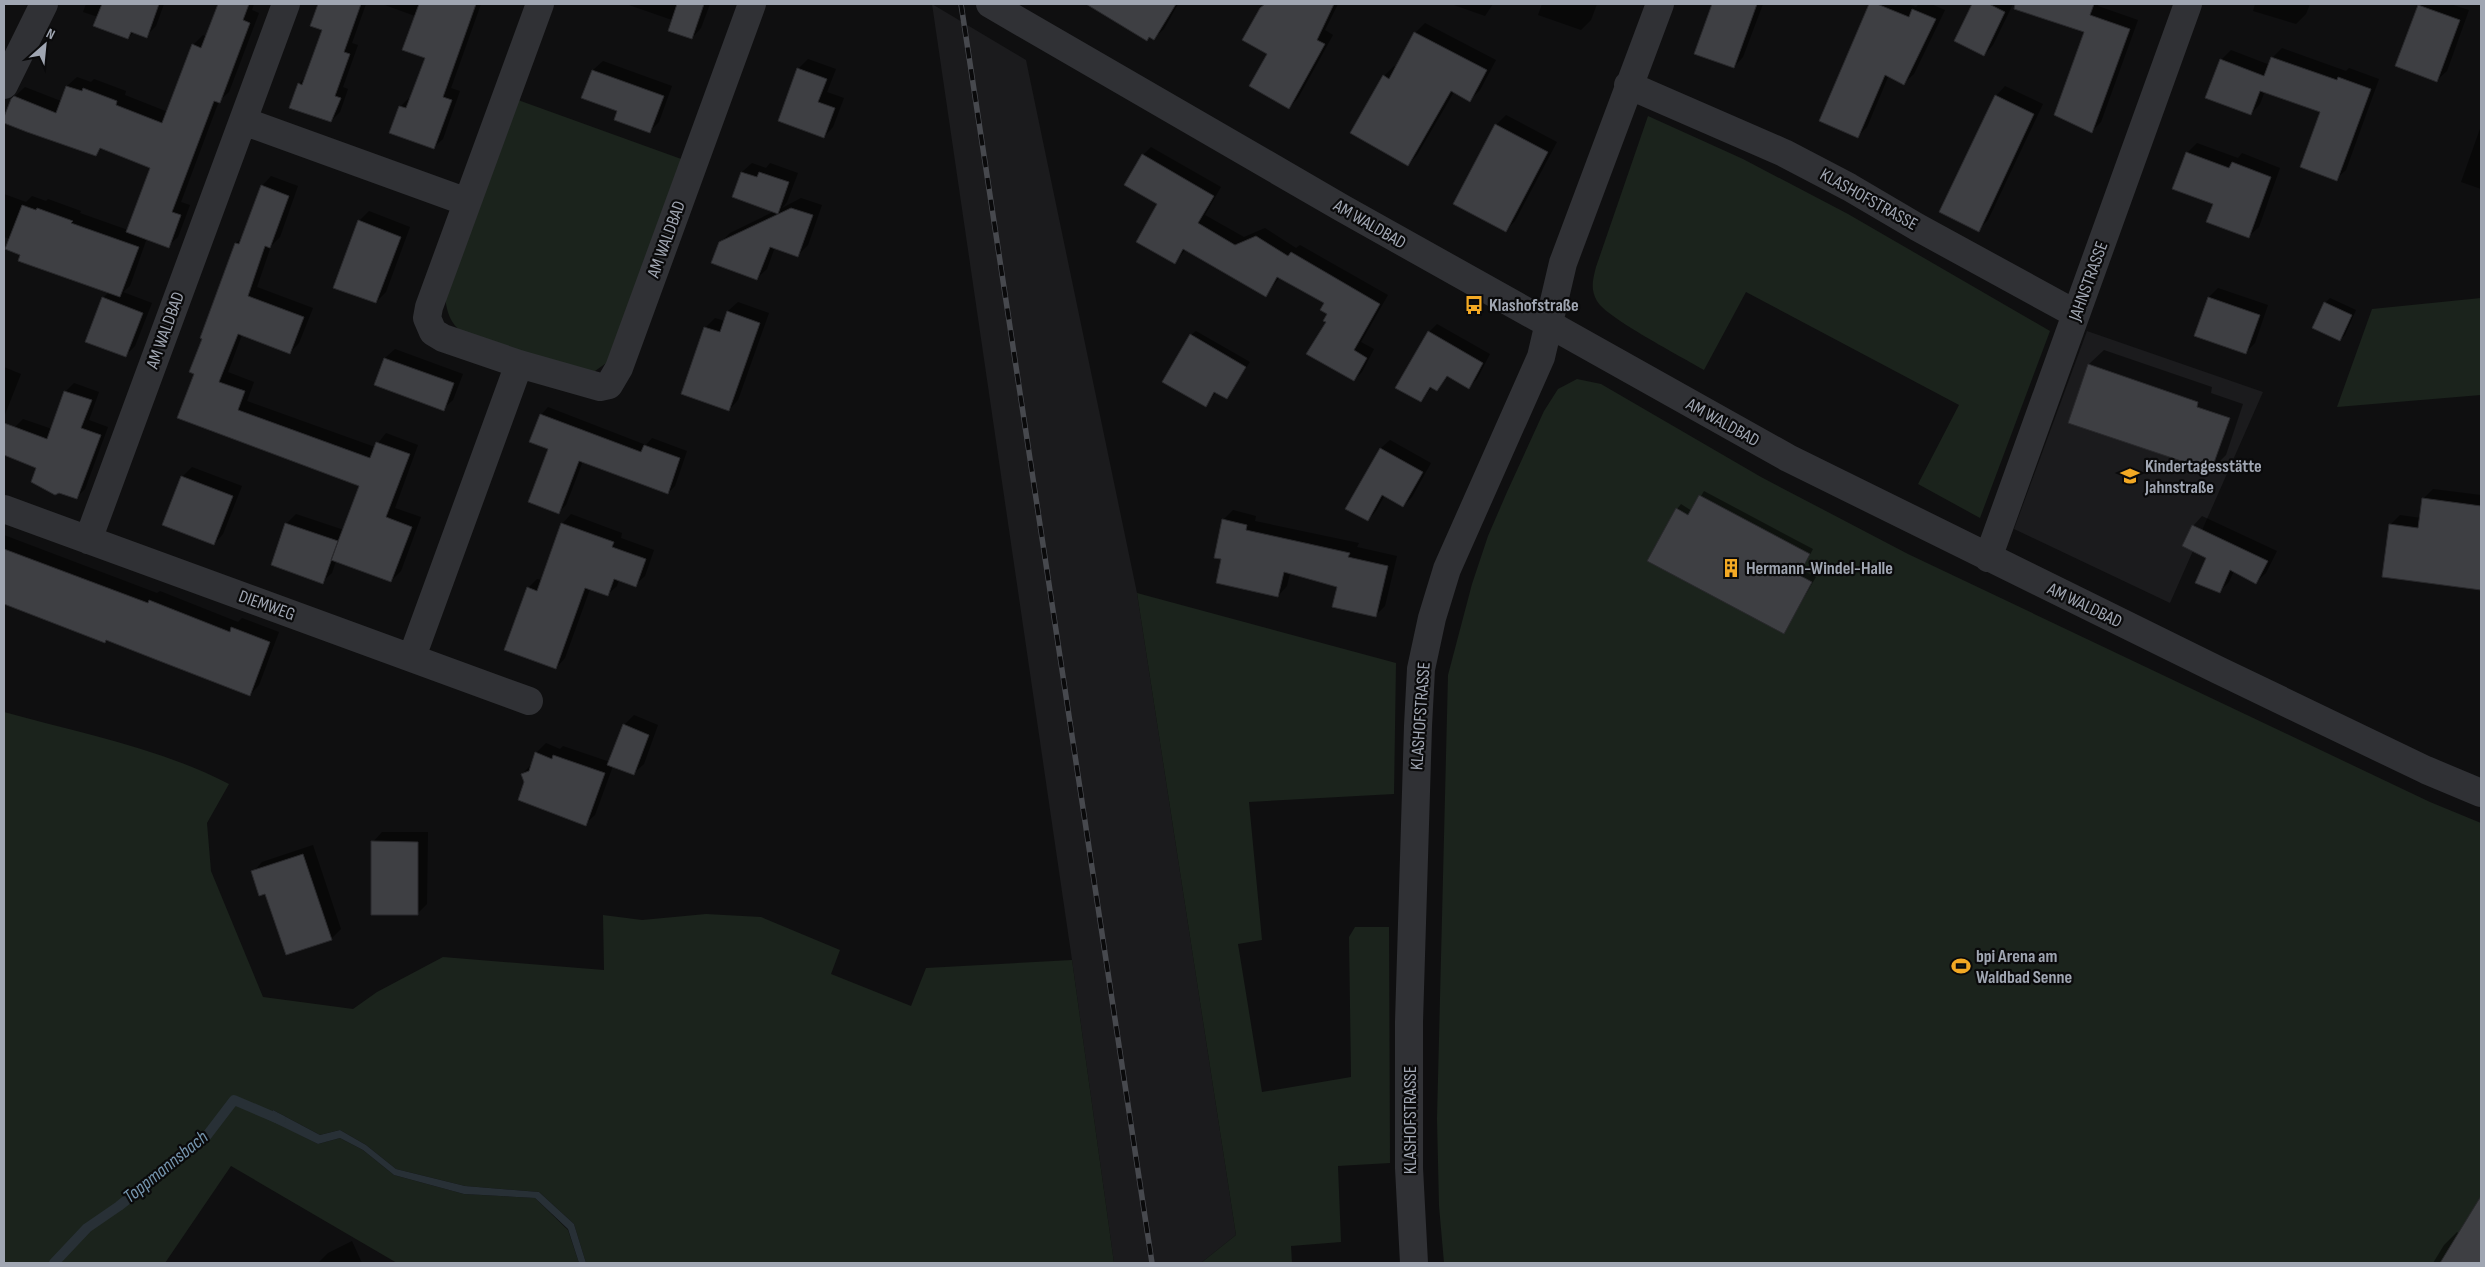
<svg xmlns="http://www.w3.org/2000/svg" width="2485" height="1267" viewBox="0 0 2485 1267" font-family="'Sofia Sans Condensed',sans-serif">
<style>
.built{fill:#1b1b1d}
.green{fill:#1b231c}
.water{fill:#283036}
.shadow{fill:#0007}
.lines{fill:none;stroke-linecap:round;stroke-linejoin:round}
.stream{stroke:#283036;stroke-width:10}
.building{fill:#3e3f43;stroke:#29292c}
.minor{stroke:#303135;stroke-width:28}
.rail-casing{stroke:#47494e;stroke-width:5.5}
.rail{stroke:#0a0a0b;stroke-width:4;stroke-dasharray:11;stroke-linecap:butt}
.labels{text-anchor:middle;stroke-width:4.5;stroke-linejoin:round;paint-order:stroke}
.street-label{font-size:18px;fill:#a0a6b2;stroke:#0a0a0b}
.poi-label{font-size:18px;font-weight:bold;fill:#a0a6b2;stroke:#0a0a0b;text-anchor:start}
.water-label{font-size:19px;font-style:italic;fill:#7595ae;stroke:#0a0a0b}
</style>
<rect width="100%" height="100%" fill="#0f0f10"/>
<path class="built" d="M 932,4 L 1026,60 L 1137,593 L 1236,1235 L 1201,1263 L 1114,1263 L 1072,960 Z
M 2087,331 L 2263,392 L 2170,603 L 2014,529 Z"/>
<path class="green" d="M 518,100 L 684,160 L 612,359 L 595,371 L 585,371 L 463,333 C 450,323 447,313 445,297 Z
M 1648,116 L 1743,159 L 1848,214 L 2050,331 L 1980,518 L 1918,484 L 1959,405 L 1746,292 L 1704,370 C 1684,358 1605,317 1597,301 C 1590,289 1593,279 1596,267 Z
M 2481,298 L 2481,395 L 2337,407 L 2372,309 Z
M 1577,379 L 1601,384 L 1761,477 L 1908,554 L 2430,802 L 2481,823 L 2481,1263 L 1444,1263 L 1439,1206 L 1437,1119 L 1448,675 L 1472,584 L 1488,536 L 1507,492 L 1544,411 L 1558,389 Z
M 1137,593 L 1396,663 L 1394,794 L 1249,802 L 1262,940 L 1238,944 L 1262,1092 L 1351,1077 L 1349,937 L 1355,927 L 1389,927 L 1390,1163 L 1338,1166 L 1341,1242 L 1291,1246 L 1292,1263 L 1201,1263 L 1236,1235 Z
M 4,712 C 79,733 160,748 229,784 L 207,823 L 211,871 L 263,997 L 353,1009 L 377,992 L 443,957 L 604,970 L 603,915 L 642,920 L 706,914 L 761,917 L 840,950 L 831,974 L 911,1006 L 926,968 L 1072,960 L 1114,1263 L 586,1263 L 574,1224 L 539,1192 L 465,1186 L 396,1169 L 366,1145 L 340,1130 L 320,1135 L 273,1110 L 267,1118 L 318,1144 L 340,1138 L 363,1150 L 394,1175 L 464,1194 L 535,1198 L 568,1230 L 579,1263 L 397,1263 L 231,1166 L 165,1263 L 4,1263 Z"/>
<path class="water" d="M 273,1110 L 320,1135 L 340,1130 L 366,1145 L 396,1169 L 465,1186 L 539,1192 L 574,1224 L 586,1263 L 579,1263 L 568,1229 L 535,1198 L 464,1194 L 394,1175 L 363,1150 L 340,1138 L 318,1144 L 267,1119 Z"/>
<path class="shadow" d="M 86,4 L 164,4 L 156,26 L 146,36 L 134,32 L 128,38 L 98,17 L 83,12 Z
M 219,4 L 254,4 L 252,10 L 259,13 L 229,92 L 219,101 L 181,202 L 190,205 L 178,237 L 168,246 L 147,238 L 130,286 L 123,292 L 152,303 L 135,346 L 126,355 L 103,298 L 109,292 L 22,254 L 10,239 L 4,237 L 4,194 L 26,202 L 32,196 L 46,201 L 48,199 L 81,211 L 80,213 L 128,230 L 152,167 L 102,148 L 96,154 L 4,120 L 12,99 L 25,87 L 61,101 L 67,86 L 77,77 L 91,82 L 94,79 L 126,91 L 125,95 L 168,112 L 193,45 L 203,35 L 207,37 Z
M 319,4 L 366,4 L 352,43 L 358,45 L 343,87 L 348,89 L 340,112 L 331,121 L 299,84 L 307,75 L 323,29 L 312,25 Z
M 382,4 L 481,4 L 451,88 L 460,91 L 443,139 L 434,147 L 391,132 L 401,106 L 409,98 L 411,99 L 427,57 L 415,16 Z
M 626,4 L 710,4 L 701,28 L 692,38 L 672,20 Z
M 1122,4 L 1178,4 L 1164,29 L 1154,38 L 1150,36 L 1147,39 L 1113,19 Z
M 1266,4 L 1282,4 L 1294,12 L 1298,4 L 1338,4 L 1325,30 L 1333,35 L 1298,98 L 1289,108 L 1269,53 L 1261,8 Z
M 1451,4 L 1493,4 L 1485,16 Z
M 1542,4 L 1597,4 L 1591,20 L 1581,30 L 1538,15 Z
M 1713,4 L 1763,4 L 1743,57 L 1734,67 L 1696,54 Z
M 1870,4 L 1908,4 L 1916,7 L 1919,4 L 1931,4 L 1945,10 L 1914,74 L 1904,83 L 1889,75 L 1867,127 L 1858,136 L 1820,120 Z
M 1973,4 L 2013,4 L 1993,45 L 1984,55 L 1955,41 Z
M 2066,4 L 2099,4 L 2098,6 L 2138,20 L 2101,122 L 2092,131 L 2085,31 L 2060,23 Z
M 2255,4 L 2310,4 L 2306,14 L 2296,24 L 2253,11 Z
M 2421,4 L 2450,4 L 2469,10 L 2447,71 L 2437,80 L 2419,6 Z
M 1425,23 L 1496,60 L 1480,90 L 1470,100 L 1454,92 L 1417,155 L 1408,165 L 1384,76 L 1394,66 L 1397,68 L 1415,33 Z
M 2282,48 L 2346,71 L 2349,68 L 2379,79 L 2346,170 L 2336,179 L 2322,111 L 2265,91 L 2260,104 L 2251,114 L 2221,60 L 2231,50 L 2270,65 L 2272,58 Z
M 808,59 L 836,69 L 827,92 L 844,98 L 833,127 L 824,137 L 798,69 Z
M 603,61 L 672,86 L 659,122 L 649,132 L 619,110 L 583,98 L 593,70 Z
M 2005,86 L 2043,104 L 1988,220 L 1978,230 L 1996,96 Z
M 1506,115 L 1557,142 L 1515,221 L 1506,230 L 1496,125 Z
M 2481,126 L 2481,189 L 2461,182 Z
M 2197,143 L 2238,158 L 2242,153 L 2280,168 L 2259,227 L 2249,236 L 2215,203 L 2187,153 Z
M 1151,147 L 1221,187 L 1205,215 L 1244,237 L 1265,228 L 1296,248 L 1300,245 L 1388,295 L 1361,342 L 1374,349 L 1362,372 L 1354,380 L 1327,321 L 1329,313 L 1325,303 L 1280,277 L 1266,295 L 1186,249 L 1175,262 L 1143,155 Z
M 752,163 L 766,168 L 770,163 L 798,173 L 787,202 L 782,208 L 801,198 L 822,205 L 808,245 L 798,255 L 775,247 L 767,269 L 757,278 L 720,243 L 730,233 L 775,211 L 742,172 Z
M 271,176 L 298,186 L 280,237 L 271,246 L 257,287 L 313,308 L 299,343 L 290,353 L 242,335 L 228,372 L 254,382 L 247,401 L 375,447 L 386,433 L 418,445 L 395,508 L 421,517 L 401,571 L 391,581 L 336,561 L 332,573 L 322,582 L 272,564 L 287,523 L 296,514 L 344,530 L 361,485 L 178,417 L 195,373 L 236,243 L 244,236 L 262,186 Z
M 369,211 L 410,227 L 386,292 L 376,302 L 359,221 Z
M 2218,288 L 2268,305 L 2255,343 L 2245,353 L 2209,297 Z
M 2330,298 L 2356,310 L 2345,335 L 2340,340 L 2325,303 Z
M 738,302 L 769,313 L 738,400 L 729,410 L 682,393 L 706,327 L 715,318 L 725,321 L 728,311 Z
M 1437,324 L 1490,354 L 1477,379 L 1469,387 L 1449,375 L 1437,390 L 1432,387 L 1421,401 L 1429,332 Z
M 1196,331 L 1250,362 L 1226,398 L 1216,392 L 1206,406 L 1191,335 Z
M 395,349 L 463,374 L 453,400 L 443,409 L 376,385 L 385,358 Z
M 2104,350 L 2212,387 L 2211,393 L 2243,404 L 2226,455 L 2211,470 L 2070,422 L 2089,364 Z
M 4,367 L 21,374 L 4,417 Z
M 74,383 L 99,392 L 89,420 L 108,427 L 85,489 L 76,498 L 45,489 L 38,467 L 15,427 L 23,419 L 52,429 L 65,392 Z
M 548,407 L 646,445 L 652,438 L 687,451 L 675,486 L 668,493 L 583,461 L 566,505 L 559,512 L 550,449 L 541,415 Z
M 1390,440 L 1431,463 L 1412,497 L 1403,506 L 1385,495 L 1376,511 L 1368,520 L 1347,508 L 1381,448 Z
M 192,467 L 242,486 L 223,534 L 214,544 L 182,477 Z
M 2433,489 L 2481,495 L 2481,588 L 2384,576 L 2390,525 L 2400,515 L 2421,518 L 2423,499 Z
M 1704,491 L 1813,549 L 1802,570 L 1816,577 L 1784,632 L 1677,509 L 1681,504 L 1692,511 Z
M 1233,510 L 1256,516 L 1255,521 L 1359,543 L 1357,547 L 1397,556 L 1385,606 L 1375,616 L 1338,586 L 1290,573 L 1287,586 L 1278,596 L 1223,558 L 1223,520 Z
M 571,514 L 622,533 L 621,538 L 654,550 L 645,576 L 635,585 L 619,579 L 617,586 L 607,595 L 590,589 L 565,658 L 556,668 L 528,588 L 537,579 L 542,580 L 562,524 Z
M 2202,516 L 2277,551 L 2266,573 L 2256,582 L 2234,571 L 2229,582 L 2219,592 L 2208,558 L 2193,526 Z
M 4,535 L 157,593 L 160,591 L 238,622 L 242,618 L 279,632 L 259,685 L 250,695 L 107,639 L 105,641 L 27,604 L 4,595 Z
M 634,715 L 658,725 L 644,764 L 634,773 L 613,766 L 595,815 L 585,824 L 526,782 L 522,774 L 532,764 L 536,753 L 546,743 L 560,749 L 563,746 L 610,762 L 624,725 Z
M 382,832 L 428,832 L 427,904 L 417,914 L 373,842 Z
M 313,845 L 341,929 L 331,939 L 253,872 L 262,862 Z
M 2481,1199 L 2481,1263 L 2433,1263 L 2444,1245 L 2457,1232 L 2460,1234 Z
M 352,1241 L 362,1263 L 318,1263 L 328,1253 Z"/>
<g class="lines">
<path class="stream" d="M 54,1263 L 87,1228 L 119,1206 L 205,1138 L 234,1100 L 281,1120"/>
</g>
<path class="building" d="M 102,4 L 159,4 L 147,38 L 131,32 L 128,39 L 93,26 Z
M 218,4 L 249,4 L 243,20 L 250,23 L 220,103 L 214,101 L 172,212 L 181,215 L 169,248 L 126,232 L 150,168 L 100,148 L 96,156 L 27,132 L 4,123 L 4,117 L 11,99 L 14,96 L 56,113 L 66,86 L 82,91 L 83,88 L 117,101 L 116,105 L 162,123 L 192,44 L 201,48 Z
M 318,4 L 361,4 L 344,52 L 350,54 L 335,96 L 341,98 L 331,122 L 289,108 L 298,83 L 302,85 L 322,30 L 310,26 Z
M 419,4 L 476,4 L 443,97 L 452,100 L 434,149 L 389,133 L 399,106 L 406,108 L 425,58 L 402,50 Z
M 677,4 L 704,4 L 692,39 L 668,31 Z
M 1086,4 L 1176,4 L 1154,40 L 1149,37 L 1147,41 Z
M 1265,4 L 1334,4 L 1317,40 L 1325,44 L 1289,109 L 1249,86 L 1267,54 L 1242,40 L 1260,8 Z
M 1712,4 L 1757,4 L 1734,68 L 1694,54 Z
M 1869,4 L 1877,4 L 1909,17 L 1912,9 L 1936,19 L 1904,85 L 1885,75 L 1858,138 L 1819,121 Z
M 1972,4 L 1989,4 L 2005,12 L 1984,56 L 1954,41 Z
M 2015,4 L 2094,4 L 2090,15 L 2130,29 L 2092,133 L 2054,115 L 2084,32 L 2014,9 Z
M 2418,5 L 2460,20 L 2437,82 L 2395,66 Z
M 1414,32 L 1487,70 L 1470,102 L 1451,91 L 1408,166 L 1350,133 L 1383,75 L 1389,79 Z
M 2271,57 L 2337,80 L 2338,77 L 2371,89 L 2337,181 L 2300,167 L 2320,112 L 2260,91 L 2251,115 L 2205,98 L 2220,59 L 2264,76 Z
M 797,68 L 827,79 L 818,102 L 835,108 L 824,138 L 778,121 Z
M 592,70 L 664,96 L 650,133 L 614,120 L 617,111 L 581,98 Z
M 1995,95 L 2034,114 L 1979,232 L 1939,212 Z
M 1495,124 L 1548,152 L 1506,232 L 1453,204 Z
M 2186,152 L 2229,168 L 2232,162 L 2271,177 L 2249,238 L 2206,222 L 2213,204 L 2172,189 Z
M 1142,154 L 1214,196 L 1198,223 L 1235,245 L 1256,236 L 1288,256 L 1291,252 L 1380,304 L 1354,350 L 1367,358 L 1354,381 L 1306,354 L 1326,322 L 1323,321 L 1327,314 L 1320,310 L 1324,303 L 1277,277 L 1266,297 L 1183,249 L 1175,264 L 1136,242 L 1157,204 L 1124,185 Z
M 741,172 L 757,177 L 759,172 L 789,182 L 778,214 L 732,197 Z
M 261,185 L 289,196 L 270,248 L 265,246 L 248,296 L 304,317 L 290,354 L 238,334 L 219,382 L 245,391 L 238,410 L 370,458 L 376,442 L 410,454 L 386,517 L 412,527 L 391,582 L 331,560 L 359,486 L 177,418 L 194,374 L 189,372 L 202,339 L 200,338 L 235,243 L 239,244 Z
M 22,205 L 36,210 L 37,208 L 73,221 L 71,223 L 139,247 L 120,297 L 18,261 L 20,255 L 5,249 Z
M 791,208 L 813,215 L 798,257 L 770,247 L 757,280 L 711,263 L 719,242 Z
M 358,220 L 401,237 L 376,303 L 333,288 Z
M 102,297 L 143,313 L 126,357 L 85,342 Z
M 2208,297 L 2260,315 L 2246,354 L 2194,336 Z
M 2324,302 L 2352,315 L 2340,341 L 2312,328 Z
M 727,311 L 760,323 L 729,411 L 681,394 L 704,327 L 720,332 Z
M 1428,331 L 1483,363 L 1469,389 L 1447,376 L 1437,391 L 1430,387 L 1421,402 L 1395,388 Z
M 1190,334 L 1246,367 L 1227,399 L 1214,392 L 1206,407 L 1162,382 Z
M 384,358 L 454,383 L 444,411 L 374,385 Z
M 2088,364 L 2198,402 L 2197,407 L 2230,418 L 2211,471 L 2068,423 Z
M 64,391 L 92,400 L 81,428 L 101,435 L 77,499 L 59,493 L 55,495 L 31,482 L 36,468 L 4,455 L 4,423 L 47,439 Z
M 540,414 L 641,452 L 644,445 L 680,458 L 668,494 L 579,461 L 559,514 L 528,502 L 548,449 L 529,442 Z
M 1380,448 L 1423,472 L 1403,507 L 1382,495 L 1368,521 L 1345,509 Z
M 181,476 L 233,496 L 214,545 L 162,525 Z
M 1699,495 L 1810,554 L 1799,575 L 1812,582 L 1784,634 L 1647,561 L 1676,508 L 1688,515 Z
M 2422,498 L 2481,506 L 2481,590 L 2382,577 L 2389,524 L 2418,528 Z
M 1222,519 L 1247,525 L 1246,530 L 1350,553 L 1348,557 L 1388,566 L 1376,617 L 1332,607 L 1337,587 L 1284,572 L 1278,597 L 1216,583 L 1221,559 L 1214,558 Z
M 285,523 L 338,541 L 323,584 L 271,565 Z
M 561,523 L 614,542 L 612,547 L 646,559 L 636,587 L 614,579 L 608,596 L 585,588 L 556,669 L 504,650 L 527,587 L 537,591 Z
M 2192,525 L 2268,561 L 2256,584 L 2230,570 L 2220,593 L 2195,583 L 2206,558 L 2182,546 Z
M 4,549 L 148,603 L 149,600 L 230,632 L 231,627 L 270,642 L 250,696 L 157,660 L 106,640 L 105,643 L 4,604 Z
M 623,724 L 649,735 L 634,775 L 607,765 Z
M 535,752 L 552,759 L 553,755 L 605,773 L 586,826 L 518,800 L 524,782 L 521,774 L 529,771 Z
M 371,841 L 418,842 L 418,915 L 371,915 Z
M 303,854 L 332,940 L 286,955 L 265,894 L 259,896 L 251,871 Z
M 2481,1196 L 2481,1263 L 2440,1263 Z"/>
<g class="lines">
<path class="minor" d="M 540,4 L 429,307 L 427,318 L 433,332 L 443,338 L 519,364 L 600,387 L 609,385 L 619,368 L 752,4
M 990,4 L 1342,208 L 1788,458 L 2218,670 L 2426,770 L 2481,793
M 4,85 L 44,4
M 1628,85 L 1784,153 L 1849,187 L 1917,227 L 2076,314
M 243,121 L 467,202
M 4,509 L 529,701
M 88,540 L 286,4
M 1988,558 L 2188,4
M 412,657 L 519,364
M 1414,1263 L 1409,1168 L 1409,1022 L 1418,726 L 1421,669 L 1432,618 L 1447,569 L 1541,357 L 1563,263 L 1660,4"/>
<g class="rail-casing">
<path id="rail" d="M 961,4 L 1152,1263"/>
</g>
<use href="#rail" class="rail"/>
</g>
<defs>
<g id="bus-bare" transform="scale(1.5)"><path d="M-5-6H5V4H4V6H2V4H-2V6H-4V4H-5ZM-3.5-4V0h7V-4ZM-3.5 1.2v1.5H-2V1.2ZM2 1.2v1.5H3.5V1.2Z" fill="#f3a924" stroke="#0a0a0b" stroke-width="2.5" paint-order="stroke"/></g>
<g id="school-bare" transform="scale(1.5)"><path d="M0-5L7-2L0 1L-7-2ZM-4 1L0 2.5L4 1V4Q0 6-4 4Z" fill="#f3a924" stroke="#0a0a0b" stroke-width="2.5" paint-order="stroke"/></g>
<g id="building-bare" transform="scale(1.5)"><path d="M-4-6H4V6H1V3H-1V6H-4ZM-2.5-4.3h1.7v1.8h-1.7ZM.8-4.3h1.7v1.8H.8ZM-2.5-1h1.7V.8h-1.7ZM.8-1h1.7V.8H.8Z" fill="#f3a924" stroke="#0a0a0b" stroke-width="2.5" paint-order="stroke"/></g>
<g id="stadium-bare" transform="scale(1.5)"><path d="M0-5a6.5 5 0 1 0 0 10a6.5 5 0 1 0 0-10ZM-3.5-1.8h7v3.6h-7Z" fill="#f3a924" stroke="#0a0a0b" stroke-width="2.5" paint-order="stroke"/></g>
</defs>
<g fill-rule="evenodd">
<use href="#bus-bare" x="1474" y="305"/>
<use href="#school-bare" x="2130" y="476"/>
<use href="#building-bare" x="1731" y="568"/>
<use href="#stadium-bare" x="1961" y="966"/>
</g>
<g class="labels">
<g class="street-label">
<text transform="translate(1869 199) rotate(29)" y="6">KLASHOFSTRASSE</text>
<text transform="translate(1370 224) rotate(30)" y="6">AM WALDBAD</text>
<text transform="translate(666 239) rotate(-70)" y="6">AM WALDBAD</text>
<text transform="translate(2088 281) rotate(-70)" y="6">JAHNSTRASSE</text>
<text transform="translate(165 330) rotate(-70)" y="6">AM WALDBAD</text>
<text transform="translate(1723 422) rotate(29)" y="6">AM WALDBAD</text>
<text transform="translate(267 605) rotate(20)" y="6">DIEMWEG</text>
<text transform="translate(2085 605) rotate(26)" y="6">AM WALDBAD</text>
<text transform="translate(1420 716) rotate(-86)" y="6">KLASHOFSTRASSE</text>
<text transform="translate(1410 1120) rotate(-90)" y="6">KLASHOFSTRASSE</text>
</g>
<g class="poi-label">
<text x="1489" y="311">Klashofstraße</text>
<text x="2145" y="472">Kindertagesstätte<tspan x="2145" dy="21">Jahnstraße</tspan></text>
<text x="1746" y="574">Hermann-Windel-Halle</text>
<text x="1976" y="962">bpi Arena am<tspan x="1976" dy="21">Waldbad Senne</tspan></text>
</g>
<g class="water-label">
<text transform="translate(165 1166) rotate(-39)" y="7">Toppmannsbach</text>
</g>
</g>
<rect width="2485" height="1267" fill="none" stroke="#a0a6b2" stroke-width="10"/>
<g transform="translate(45 45) rotate(27)" stroke="#0a0a0b" stroke-width="4" paint-order="stroke">
<path d="M0-4L9 19L0 12L-9 19Z" fill="#a0a6b2"/>
<text y="-8" font-size="14" font-weight="bold" text-anchor="middle" fill="#a0a6b2">N</text>
</g>
</svg>
